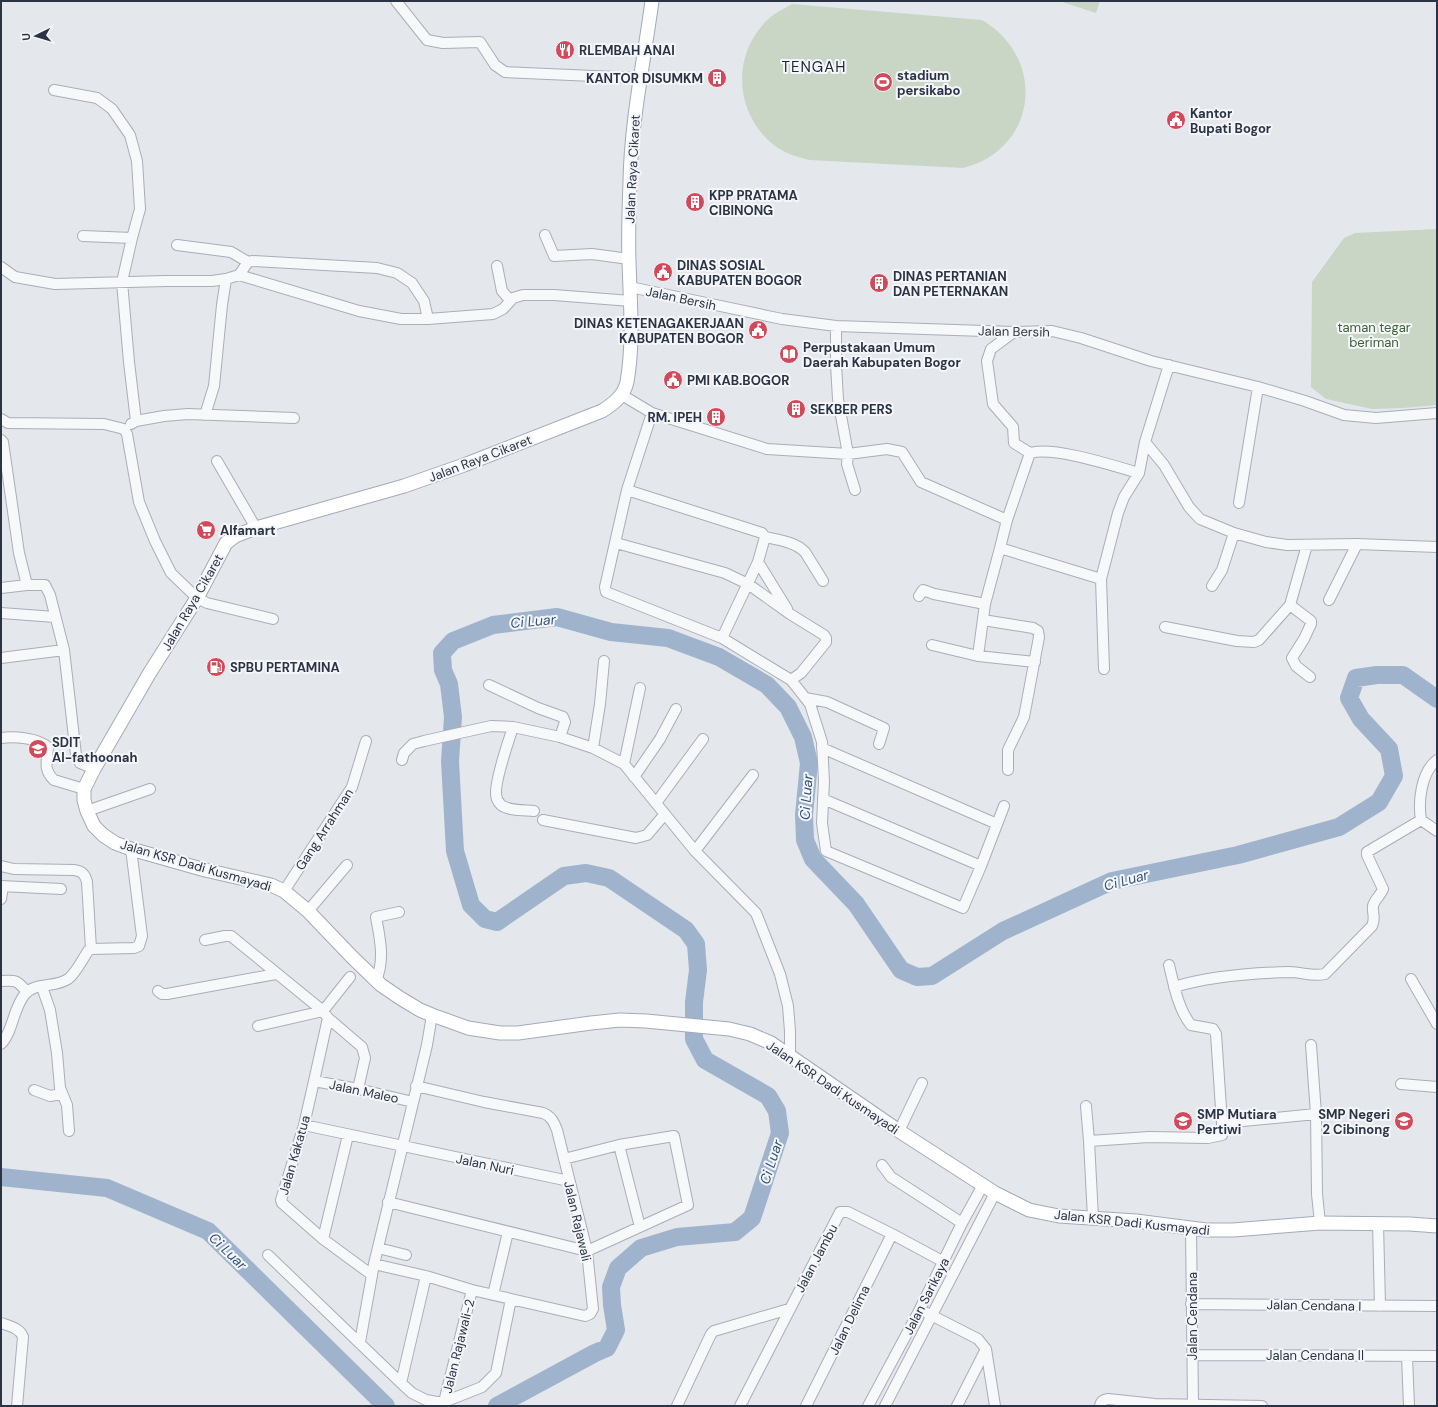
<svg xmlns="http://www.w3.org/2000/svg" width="1438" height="1407" viewBox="0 0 1438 1407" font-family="'DM Sans',sans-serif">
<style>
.green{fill:#c9d6c5}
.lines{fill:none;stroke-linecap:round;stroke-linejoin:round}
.river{stroke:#9fb4cc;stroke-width:18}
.minor-casing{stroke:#a9aeb7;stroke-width:12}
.major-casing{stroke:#a3abb8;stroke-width:15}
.minor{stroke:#f7f8fa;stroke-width:10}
.major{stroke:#fff;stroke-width:13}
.labels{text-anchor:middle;stroke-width:4;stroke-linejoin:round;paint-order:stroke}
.poi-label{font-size:13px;font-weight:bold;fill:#2b3445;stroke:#f4f6f9;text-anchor:start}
.street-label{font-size:13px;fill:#2b3445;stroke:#f4f6f9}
.park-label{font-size:13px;fill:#3f6138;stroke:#f4f6f9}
.water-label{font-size:14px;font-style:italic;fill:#34527a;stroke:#f4f6f9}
.quarter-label{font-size:15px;letter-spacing:1px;fill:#1d2536;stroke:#f4f6f9}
</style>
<rect width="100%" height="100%" fill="#e4e7ec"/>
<path class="green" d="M 1059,1 L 1100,1 L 1096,13 Z
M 792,4 L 982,20 C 1047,58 1038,149 963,168 L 809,160 C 798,157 787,154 778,148 C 738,120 730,64 761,27 C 769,16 781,10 792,4 Z
M 1437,229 L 1437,405 L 1403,408 L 1372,409 L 1326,399 L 1311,387 L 1312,282 L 1344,238 L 1355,233 Z"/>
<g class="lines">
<path class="river" d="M 1,1177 L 107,1188 L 208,1231 L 386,1406
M 497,1406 L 595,1353 L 607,1348 L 616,1330 L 612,1305 L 611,1287 L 618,1268 L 641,1248 L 677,1237 L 735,1232 L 752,1218 L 780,1133 L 777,1111 L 768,1096 L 705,1060 L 694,1039 L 694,1002 L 698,970 L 696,944 L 686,930 L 609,878 L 586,873 L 564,876 L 497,922 L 485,919 L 471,905 L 455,851 L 450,761 L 453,717 L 449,684 L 443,670 L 442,653 L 453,641 L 493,625 L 557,617 L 611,632 L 668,638 L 719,657 L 767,685 L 788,707 L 803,737 L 809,763 L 804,815 L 805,840 L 813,859 L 856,904 L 901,970 L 917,977 L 932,976 L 1003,931 L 1112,881 L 1238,855 L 1339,827 L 1379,802 L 1394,776 L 1389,749 L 1361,719 L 1349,698 L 1356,678 L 1377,675 L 1403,675 L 1437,699"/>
<g class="minor-casing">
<path id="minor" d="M 396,1 L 427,40 L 443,43 L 480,42 L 495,65 L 505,72 L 639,78
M 54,90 L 97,98 L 112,109 L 130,135 L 137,161 L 140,209 L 132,238 L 122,282 L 129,362 L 136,421
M 545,235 L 554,256 L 592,254 L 629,259
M 83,236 L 132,238
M 177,245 L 231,252 L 248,262
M 497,266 L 502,291 L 510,300
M 1,267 L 15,277 L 55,284 L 166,281 L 212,281 L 226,279 L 239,275 L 248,262 L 252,261 L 377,268 L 397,273 L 412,283 L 424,301 L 428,319
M 239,275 L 359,311 L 401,319 L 428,319 L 493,314 L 503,309 L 513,298 L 523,295 L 554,295 L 631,301
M 630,287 L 782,319 L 836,326 L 1014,332 L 1052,331 L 1081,338 L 1151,361 L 1258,387 L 1305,401 L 1344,415 L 1376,418 L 1437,413
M 836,326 L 836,365 L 838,399 L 848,454 L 847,464 L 855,490
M 1014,332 L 991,349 L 987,361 L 993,404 L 1013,427 L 1014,443 L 1030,453
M 1169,365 L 1145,442 L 1164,465 L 1189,507 L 1200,519 L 1234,533 L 1266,542 L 1287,545 L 1357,544 L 1437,547
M 622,395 L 652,413 L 767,449 L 848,454 L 887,449 L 902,452 L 921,482 L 1007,520
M 205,415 L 214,386 L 222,305 L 226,279
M 1,419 L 8,423 L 104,424 L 124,429
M 131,424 L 136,421 L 164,416 L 188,414 L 294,418
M 124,429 L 127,434 L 139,502 L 155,541 L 171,573 L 197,598 L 207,603 L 273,619
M 1,440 L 3,442 L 19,553 L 27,585 L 45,585 L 50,595 L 64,650 L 76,755 L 80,763 L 94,769
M 217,461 L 256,528
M 627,490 L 762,533 L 765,537 L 758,562 L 787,609
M 1239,503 L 1258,387
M 765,537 C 779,540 795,542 805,552 L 823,581
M 616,543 L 725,573 L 748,584 L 790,614 L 824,635 L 826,638 L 826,642 L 801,673 L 791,680 L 722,638 L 606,592 L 605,587 L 627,490 L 652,413
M 1307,545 L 1290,605 L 1311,621 L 1311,624 L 1304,639 L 1292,658 L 1296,666 L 1310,677
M 1000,548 L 1101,579 L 1104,669
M 1101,579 L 1118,513 L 1124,497 L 1139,473 L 1145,442
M 1212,586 L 1222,570 L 1234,533
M 1,588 L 27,585
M 919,596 L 923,590 L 934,594 L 985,604
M 1329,600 L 1357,544
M 1,613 L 55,617
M 983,620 L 1033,628 L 1038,631 L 1039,637 L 1024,717 L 1008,750 L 1008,770
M 1165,627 L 1237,641 L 1254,642 L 1259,640 L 1290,605
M 722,638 L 758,562
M 932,645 L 978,656 L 1035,662
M 978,656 L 985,604 L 1000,548 L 1007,520 L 1030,453 C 1054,446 1114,466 1139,473
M 1,658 L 64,650
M 791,680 L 810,704 L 822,742 L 824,781 L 822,823 L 826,851 L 963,908 L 981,866 L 1004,806
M 489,685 L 538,708 L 563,717 L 565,722 L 560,737
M 805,698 L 827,702 L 884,728 L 879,744
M 513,727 C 508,743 495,779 496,794 C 496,798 498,802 501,805 C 509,811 525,810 534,811
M 1,738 C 14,736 38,738 48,747 C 47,761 43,770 54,780 L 84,789
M 593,748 L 600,704 L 604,661
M 822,748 L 997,824
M 402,760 L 404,753 L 413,744 L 424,741 L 491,726 L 513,727 L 560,737 L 593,748 L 624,764 L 695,851 L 756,913 L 780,974 L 788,1006 L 790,1031 L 790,1055
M 624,764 L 640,688
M 634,777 L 660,739 L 676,709
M 823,799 L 981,866
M 656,803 L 703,739
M 87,811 L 150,789
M 543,820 L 636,838 L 647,835 L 665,814
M 1421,820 C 1418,802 1421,772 1437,760
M 695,851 L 753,775
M 1,866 L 14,869 L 74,870 C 82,871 85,874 87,882 L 91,949
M 1,886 L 61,889
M 284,891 L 352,787 L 366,741
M 1,899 L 3,886
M 308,911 L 347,865
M 205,940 L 225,936 L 231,936 L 323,1011 L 328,1018 L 362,1047 L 365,1058 L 358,1089
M 1169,965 C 1174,985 1178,1009 1191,1025 L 1213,1029 L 1216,1034 L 1222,1123
M 1411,979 L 1437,1024
M 1,981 C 16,980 17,980 27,992
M 376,981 C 385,959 380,939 376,917 L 399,912
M 42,987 L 50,1010 L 57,1053 L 60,1088 L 67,1105 L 69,1131
M 1174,987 C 1210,976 1251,973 1289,972 C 1303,972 1311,977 1325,974 L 1372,926 C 1376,917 1372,914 1373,906 C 1374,900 1381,895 1383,889 L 1367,855 L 1367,852 L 1421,820 L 1437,831
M 158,991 L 162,994 L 167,994 L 276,974
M 328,1018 L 314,1081 L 304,1125 L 281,1200 L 282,1203 L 323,1239 L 372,1275
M 258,1026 L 323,1011 L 350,977
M 1,1044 C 13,1032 13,1008 25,994 C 35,982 55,988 68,979 C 76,973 82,960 88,951 L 91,949 L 134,948 L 139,946 L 142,936 L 131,849
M 314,1081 L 358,1089 L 413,1102
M 1401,1084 L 1437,1087
M 34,1090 L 50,1096 L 62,1094
M 1086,1106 L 1089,1141 L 1093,1218
M 1316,1114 L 1317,1194 L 1320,1223
M 304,1125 L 569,1181
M 899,1131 L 922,1083
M 1089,1141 L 1149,1137 L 1208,1138 L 1222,1135 L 1222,1123 L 1316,1114 L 1311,1045
M 619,1145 L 640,1227
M 882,1165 L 891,1177 L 962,1223
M 388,1202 L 587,1251 L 688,1205 L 674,1136 L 619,1145 L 564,1159
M 1378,1223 L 1380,1306
M 1191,1228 L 1193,1404
M 323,1239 L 348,1135
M 378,1248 L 406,1255
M 268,1255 L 401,1383 L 412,1393 L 426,1400 L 437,1402 L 444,1402 L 482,1387 L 496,1373 L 511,1299
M 374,1264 L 426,1276 L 472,1290 L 585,1316 L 590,1314 L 593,1309 L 587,1251 L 557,1130 C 554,1122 551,1116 543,1113 L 484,1102 L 416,1086
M 493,1295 L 508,1232
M 1191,1304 L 1437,1306
M 927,1313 L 978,1339 L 986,1349
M 1,1323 C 9,1326 20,1328 23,1337 L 17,1406
M 360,1342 L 374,1264 L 427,1045 L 432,1015
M 986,1349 L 995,1406
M 1192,1355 L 1437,1356
M 1407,1356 L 1409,1406
M 401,1383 L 426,1276
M 444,1402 L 472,1290
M 677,1406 L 711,1334 L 714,1331 L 789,1309
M 740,1406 L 840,1212 L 848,1212 L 892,1234 L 944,1262
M 806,1406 L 892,1234
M 868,1406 L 920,1309 L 962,1223 L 983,1185
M 885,1406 L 995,1193
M 957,1406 L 986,1349
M 1100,1406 C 1101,1401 1103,1400 1108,1399 L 1155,1404 L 1262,1406"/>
</g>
<g class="major-casing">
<path id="major" d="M 652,1 C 644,61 631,121 630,182 C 629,208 628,235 629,261 C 630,301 634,342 627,382 C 624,396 613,404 602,411 L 464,465 L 404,486 L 256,528 L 235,536 L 226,543 L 197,598 L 149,674 L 94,769 L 84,789 L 84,800 L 87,811 L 94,826 L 103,835 L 115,843 L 131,849 L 205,870 L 271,885 L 284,891 L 308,911 L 352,957 L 381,985 L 400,998 L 420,1010 L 432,1015 L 468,1028 L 500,1033 L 518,1033 L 591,1023 L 620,1020 L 646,1021 L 729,1029 L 750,1034 L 771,1043 L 899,1131 L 995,1193 L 1029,1210 L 1059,1216 L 1136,1221 L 1206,1230 L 1233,1230 L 1320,1223 L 1410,1224 L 1437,1226"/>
</g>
<use href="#minor" class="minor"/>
<use href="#major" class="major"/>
</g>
<defs>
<g id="restaurant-disc" transform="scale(1)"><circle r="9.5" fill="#d1495b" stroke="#f4f6f9"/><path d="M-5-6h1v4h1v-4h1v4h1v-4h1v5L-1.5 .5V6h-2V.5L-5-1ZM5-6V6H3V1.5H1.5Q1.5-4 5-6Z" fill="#fff"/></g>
<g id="building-disc" transform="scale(1)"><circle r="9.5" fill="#d1495b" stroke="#f4f6f9"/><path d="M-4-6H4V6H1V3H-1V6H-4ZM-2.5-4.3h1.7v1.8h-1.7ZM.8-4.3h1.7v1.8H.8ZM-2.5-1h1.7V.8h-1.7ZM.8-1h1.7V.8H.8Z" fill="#fff"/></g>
<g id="stadium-disc" transform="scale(1)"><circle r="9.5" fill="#d1495b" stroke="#f4f6f9"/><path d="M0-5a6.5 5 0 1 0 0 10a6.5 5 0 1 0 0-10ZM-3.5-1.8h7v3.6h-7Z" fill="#fff"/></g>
<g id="civic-disc" transform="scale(1)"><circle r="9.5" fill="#d1495b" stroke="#f4f6f9"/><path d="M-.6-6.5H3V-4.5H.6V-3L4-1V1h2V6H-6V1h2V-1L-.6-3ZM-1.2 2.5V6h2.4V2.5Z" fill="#fff"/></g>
<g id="library-disc" transform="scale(1)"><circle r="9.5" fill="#d1495b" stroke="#f4f6f9"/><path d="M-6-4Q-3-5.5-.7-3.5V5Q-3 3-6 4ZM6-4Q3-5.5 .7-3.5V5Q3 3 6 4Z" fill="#fff"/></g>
<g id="supermarket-disc" transform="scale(1)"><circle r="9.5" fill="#d1495b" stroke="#f4f6f9"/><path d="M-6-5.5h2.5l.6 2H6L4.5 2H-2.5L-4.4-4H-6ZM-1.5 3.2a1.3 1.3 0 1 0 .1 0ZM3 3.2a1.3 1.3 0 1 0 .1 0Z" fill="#fff"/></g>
<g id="fuel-disc" transform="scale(1)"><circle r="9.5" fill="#d1495b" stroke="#f4f6f9"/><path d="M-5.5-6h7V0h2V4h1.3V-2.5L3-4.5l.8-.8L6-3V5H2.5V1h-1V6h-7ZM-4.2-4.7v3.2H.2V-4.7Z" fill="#fff"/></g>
<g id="school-disc" transform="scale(1)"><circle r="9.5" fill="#d1495b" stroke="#f4f6f9"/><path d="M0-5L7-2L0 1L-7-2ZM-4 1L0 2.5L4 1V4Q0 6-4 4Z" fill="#fff"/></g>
</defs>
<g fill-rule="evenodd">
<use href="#restaurant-disc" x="565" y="50"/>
<use href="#building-disc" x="717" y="78"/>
<use href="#stadium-disc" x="883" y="82"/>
<use href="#civic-disc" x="1176" y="120"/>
<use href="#building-disc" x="695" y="202"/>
<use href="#civic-disc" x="663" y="272"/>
<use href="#building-disc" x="879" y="283"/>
<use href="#civic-disc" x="758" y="330"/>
<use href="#library-disc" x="789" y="354"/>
<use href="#civic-disc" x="673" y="380"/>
<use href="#building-disc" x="796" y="409"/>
<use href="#building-disc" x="716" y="417"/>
<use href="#supermarket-disc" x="206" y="530"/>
<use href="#fuel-disc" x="216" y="667"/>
<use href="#school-disc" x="38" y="749"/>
<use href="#school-disc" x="1183" y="1121"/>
<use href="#school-disc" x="1404" y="1121"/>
</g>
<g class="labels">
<g class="poi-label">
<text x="579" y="55">RLEMBAH ANAI</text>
<text x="897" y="80">stadium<tspan x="897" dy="15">persikabo</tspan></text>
<text x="703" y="83" text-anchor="end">KANTOR DISUMKM</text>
<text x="1190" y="118">Kantor<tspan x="1190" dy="15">Bupati Bogor</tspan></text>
<text x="709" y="200">KPP PRATAMA<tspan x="709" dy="15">CIBINONG</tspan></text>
<text x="677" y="270">DINAS SOSIAL<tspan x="677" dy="15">KABUPATEN BOGOR</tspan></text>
<text x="893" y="281">DINAS PERTANIAN<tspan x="893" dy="15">DAN PETERNAKAN</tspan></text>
<text x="744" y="328" text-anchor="end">DINAS KETENAGAKERJAAN<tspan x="744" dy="15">KABUPATEN BOGOR</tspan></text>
<text x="803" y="352">Perpustakaan Umum<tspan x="803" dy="15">Daerah Kabupaten Bogor</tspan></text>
<text x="687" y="385">PMI KAB.BOGOR</text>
<text x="810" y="414">SEKBER PERS</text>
<text x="702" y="422" text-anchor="end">RM. IPEH</text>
<text x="220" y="535">Alfamart</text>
<text x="230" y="672">SPBU PERTAMINA</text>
<text x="52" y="747">SDIT<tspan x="52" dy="15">Al-fathoonah</tspan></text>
<text x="1197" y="1119">SMP Mutiara<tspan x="1197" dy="15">Pertiwi</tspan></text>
<text x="1390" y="1119" text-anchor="end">SMP Negeri<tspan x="1390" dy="15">2 Cibinong</tspan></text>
</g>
<g class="street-label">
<text transform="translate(632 169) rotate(-87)" y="5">Jalan Raya Cikaret</text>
<text transform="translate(681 298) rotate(12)" y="5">Jalan Bersih</text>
<text transform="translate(1014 331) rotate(1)" y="5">Jalan Bersih</text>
<text transform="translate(480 458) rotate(-21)" y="5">Jalan Raya Cikaret</text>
<text transform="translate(192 602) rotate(-60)" y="5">Jalan Raya Cikaret</text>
<text transform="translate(324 829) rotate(-57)" y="5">Gang Arrahman</text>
<text transform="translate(196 865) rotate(16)" y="5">Jalan KSR Dadi Kusmayadi</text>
<text transform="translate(833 1087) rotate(34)" y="5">Jalan KSR Dadi Kusmayadi</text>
<text transform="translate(364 1091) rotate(12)" y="5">Jalan Maleo</text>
<text transform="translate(294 1155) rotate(-74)" y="5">Jalan Kakatua</text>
<text transform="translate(485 1164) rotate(12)" y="5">Jalan Nuri</text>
<text transform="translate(578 1221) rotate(77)" y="5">Jalan Rajawali</text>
<text transform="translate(1132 1222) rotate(6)" y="5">Jalan KSR Dadi Kusmayadi</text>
<text transform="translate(816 1258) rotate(-62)" y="5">Jalan Jambu</text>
<text transform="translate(926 1296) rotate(-63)" y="5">Jalan Sarikaya</text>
<text transform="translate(1314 1305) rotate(1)" y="5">Jalan Cendana I</text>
<text transform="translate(1192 1316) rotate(-90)" y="5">Jalan Cendana</text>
<text transform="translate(849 1320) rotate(-64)" y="5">Jalan Delima</text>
<text transform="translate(458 1346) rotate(-76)" y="5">Jalan Rajawali-2</text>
<text x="1315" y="1360">Jalan Cendana II</text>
</g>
<g class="park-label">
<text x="1374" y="332">taman tegar<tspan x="1374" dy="15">beriman</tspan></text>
</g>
<g class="water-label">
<text transform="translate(533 621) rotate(-5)" y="5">Ci Luar</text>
<text transform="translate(806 797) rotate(-86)" y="5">Ci Luar</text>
<text transform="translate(1126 880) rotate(-15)" y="5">Ci Luar</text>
<text transform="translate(771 1162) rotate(-72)" y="5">Ci Luar</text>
<text transform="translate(228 1251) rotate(44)" y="5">Ci Luar</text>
</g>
<g class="quarter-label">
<text x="814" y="72">TENGAH</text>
</g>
</g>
<rect width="1438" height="1407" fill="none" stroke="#2b3445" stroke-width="4"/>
<g transform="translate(36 36) rotate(265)" stroke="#f4f6f9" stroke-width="3" paint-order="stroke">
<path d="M0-3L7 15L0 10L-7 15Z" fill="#2b3445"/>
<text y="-6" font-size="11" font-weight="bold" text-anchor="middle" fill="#2b3445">U</text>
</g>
</svg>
